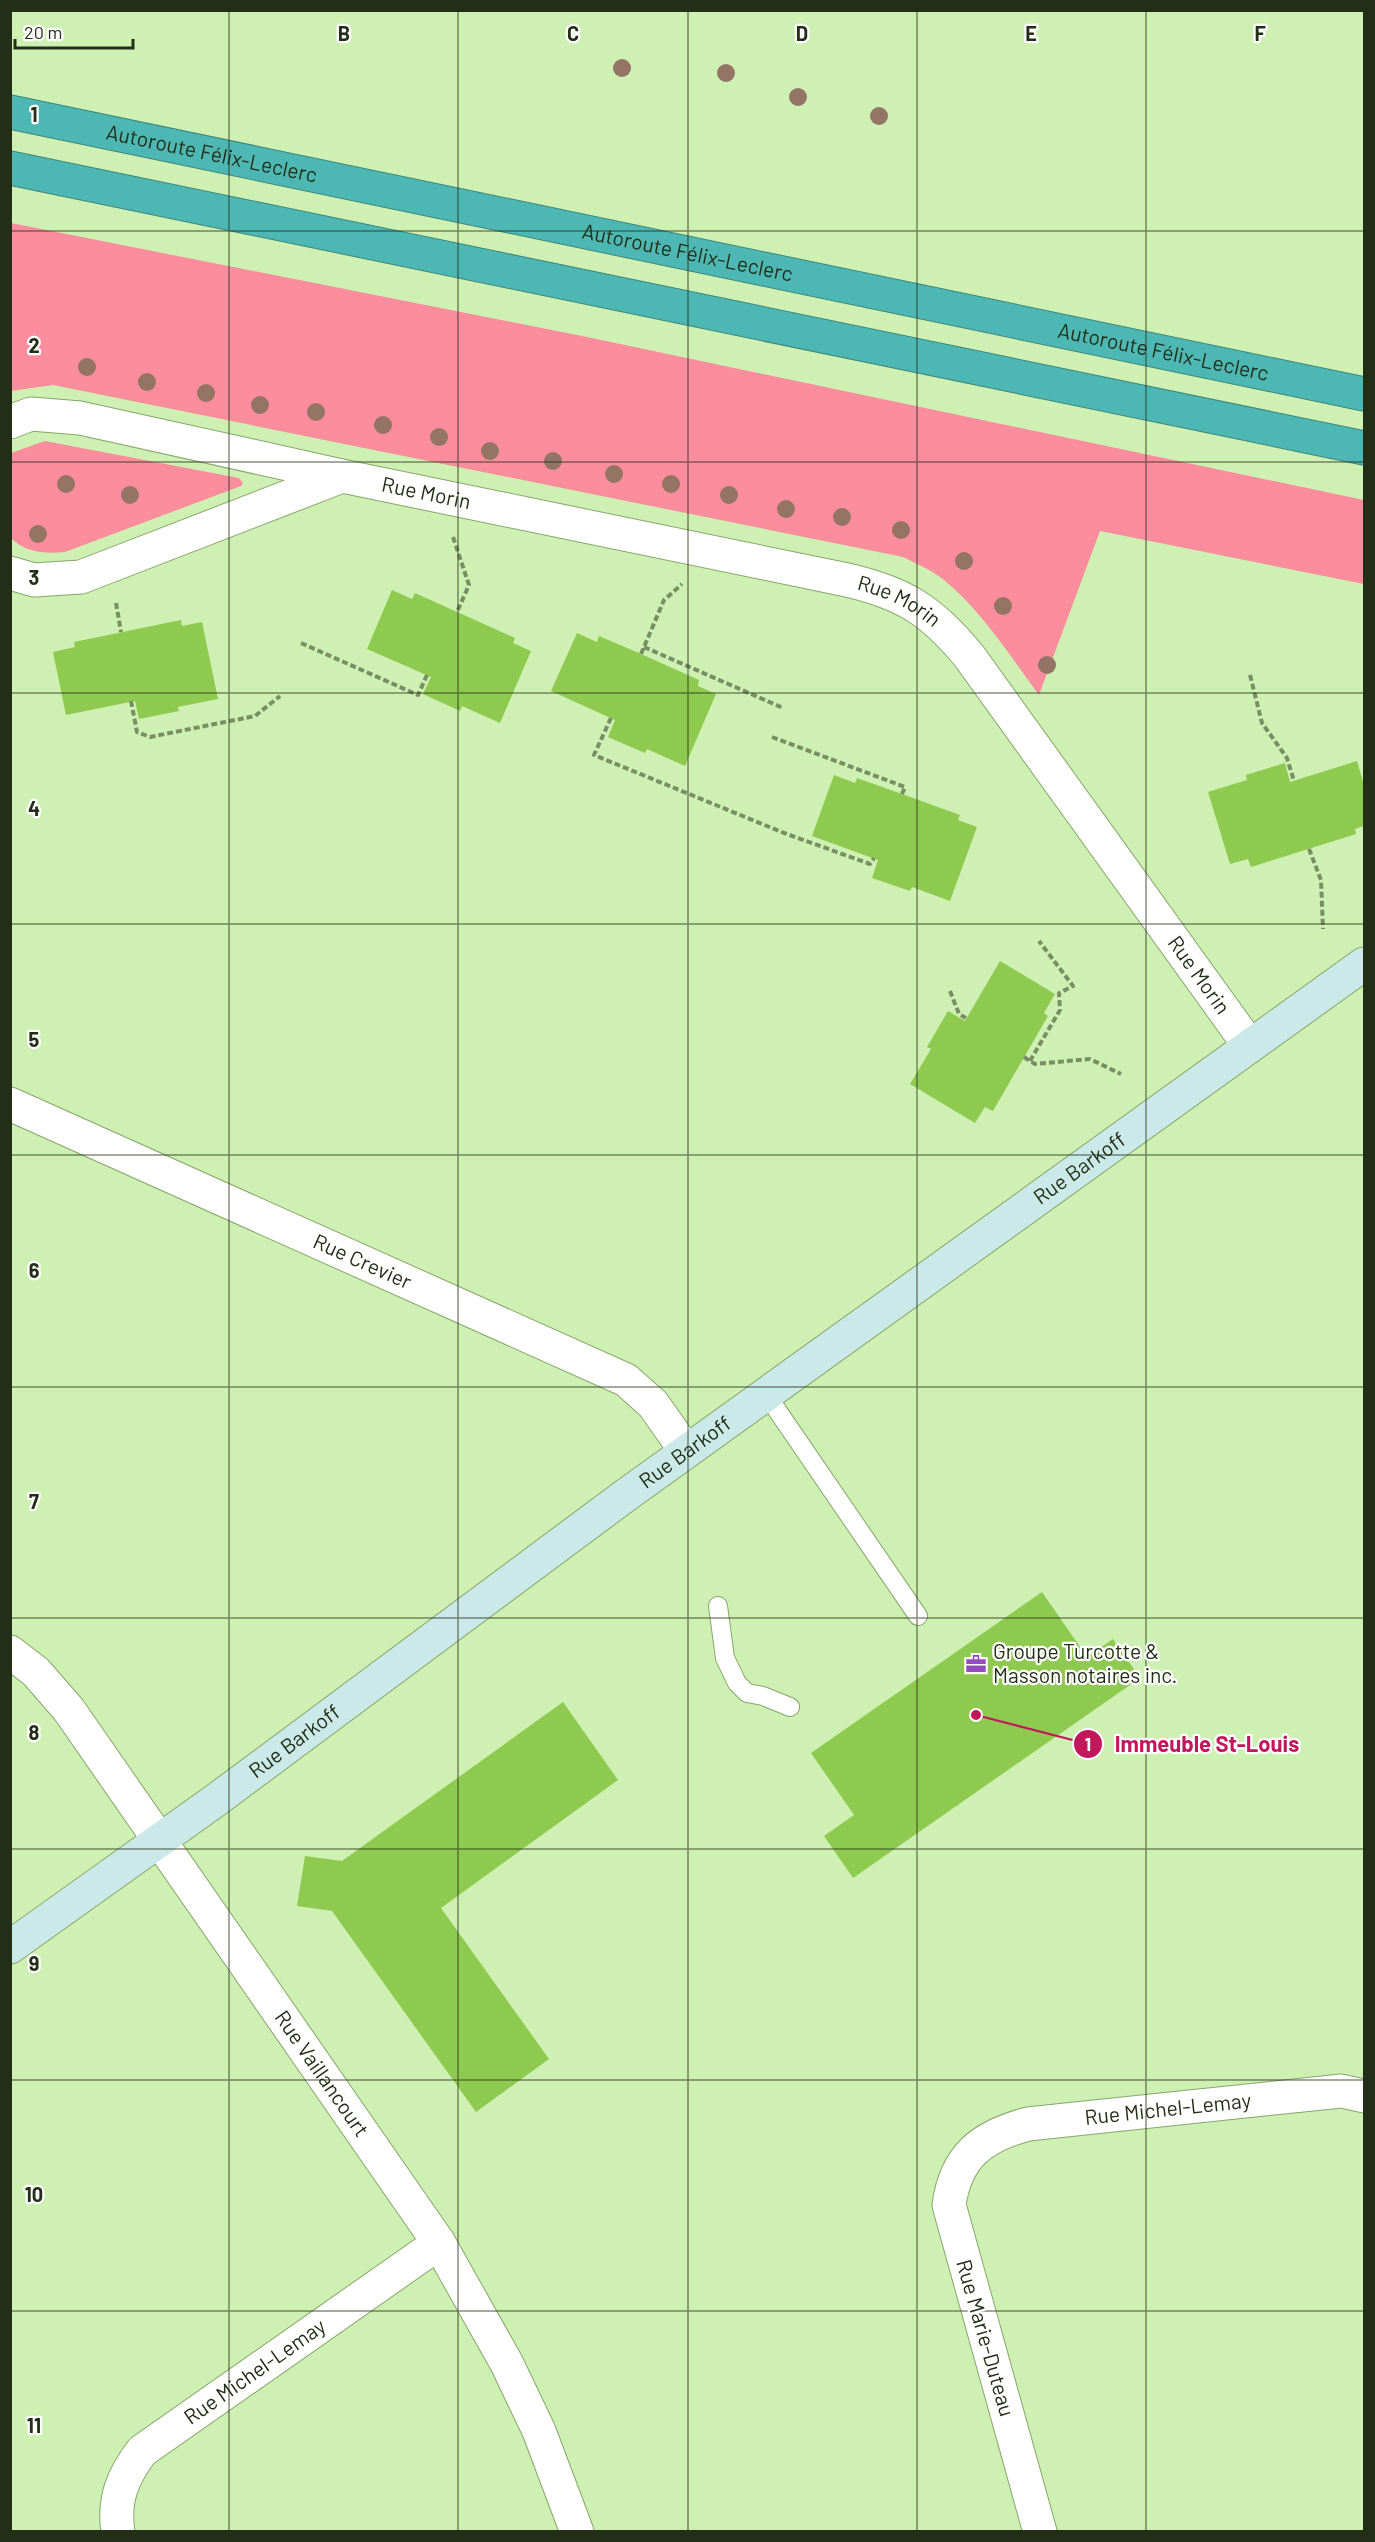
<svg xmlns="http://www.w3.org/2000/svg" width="1375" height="2542" viewBox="0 0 1375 2542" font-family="Barlow,sans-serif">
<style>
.green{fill:#fb8d9d}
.building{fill:#8eca50}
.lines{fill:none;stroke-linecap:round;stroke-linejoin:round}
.lane-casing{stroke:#87a66b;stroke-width:20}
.street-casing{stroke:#87a66b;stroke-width:35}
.secondary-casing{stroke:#87a66b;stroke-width:35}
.highway-casing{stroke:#3e877c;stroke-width:35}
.path{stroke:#788f64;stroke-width:4;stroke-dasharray:6 3;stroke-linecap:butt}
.lane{stroke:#fff;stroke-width:18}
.street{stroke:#fff;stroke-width:33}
.secondary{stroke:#cae9e8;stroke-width:33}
.highway{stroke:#4db7b3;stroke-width:33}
.tree{fill:#937465}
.grid{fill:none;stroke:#222e16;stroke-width:1.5;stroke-opacity:0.55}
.labels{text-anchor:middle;stroke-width:4.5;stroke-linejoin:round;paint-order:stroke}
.street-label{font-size:21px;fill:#222e16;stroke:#fff}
.poi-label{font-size:21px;fill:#222e16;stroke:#fff;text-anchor:start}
.grid-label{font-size:20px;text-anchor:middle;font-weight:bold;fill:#222e16;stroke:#fff;stroke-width:4.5;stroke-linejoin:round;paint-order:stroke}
.leader{fill:none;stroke:#c2185b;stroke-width:2}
.callout-dot{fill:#c2185b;stroke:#fff;stroke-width:2}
.mark-label{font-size:18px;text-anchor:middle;font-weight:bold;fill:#fff}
.callout-label{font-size:22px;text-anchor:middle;font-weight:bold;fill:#c2185b;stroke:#fff;stroke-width:4.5;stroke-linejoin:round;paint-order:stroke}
</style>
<rect width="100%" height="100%" fill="#cef0b2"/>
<path class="green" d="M 11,223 L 587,337 L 1364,500 L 1364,584 L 1100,531 L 1039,695 C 1010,656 982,611 944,580 C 932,570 917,564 903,557 L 53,385 L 11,391 Z
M 45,441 L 239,478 L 243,483 L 241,486 L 65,552 C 46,554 25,553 10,537 L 11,453 Z"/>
<path class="building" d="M 392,590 L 412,599 L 415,593 L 515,638 L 513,643 L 531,651 L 500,723 L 462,706 L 460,711 L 423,694 L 431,677 L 367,649 Z
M 181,620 L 182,626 L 202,622 L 218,699 L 178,707 L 179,711 L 139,719 L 135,701 L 66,715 L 53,652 L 75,647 L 74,642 Z
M 577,633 L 597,642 L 599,636 L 641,654 L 699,680 L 698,686 L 716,694 L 685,766 L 647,749 L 645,753 L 608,737 L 615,720 L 551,691 Z
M 1357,761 L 1364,785 L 1364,826 L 1355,829 L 1356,834 L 1251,867 L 1248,859 L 1230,864 L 1208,792 L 1247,780 L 1246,775 L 1285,763 L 1290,782 Z
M 834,775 L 855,783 L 857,778 L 902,794 L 960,815 L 958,820 L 977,827 L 950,901 L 912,887 L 910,891 L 872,878 L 878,860 L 812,836 Z
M 1000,961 L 1055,994 L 1044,1013 L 1048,1016 L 993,1111 L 985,1107 L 975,1123 L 910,1084 L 931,1049 L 927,1047 L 948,1011 L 965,1021 Z
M 1042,1592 L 1087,1657 L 1113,1639 L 1140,1678 L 853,1878 L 824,1836 L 854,1815 L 811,1753 Z
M 563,1702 L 618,1780 L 441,1908 L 549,2059 L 476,2112 L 332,1911 L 297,1906 L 305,1856 L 342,1861 Z"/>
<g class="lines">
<g class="lane-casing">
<path id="lane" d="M 766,1394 L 918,1616
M 718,1606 L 725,1658 L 737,1683 L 747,1693 L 763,1696 L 790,1707"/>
</g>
<g class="street-casing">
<g id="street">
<path id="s1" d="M 10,422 L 31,414 L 80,418 L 342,476 L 847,580 C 904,593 932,611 969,656 L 1249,1045"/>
<path d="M 10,573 L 34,580 L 81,577 L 342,476"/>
<path id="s2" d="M 10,1104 L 626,1380 L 653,1404 L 686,1451"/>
<path id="s3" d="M 10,1652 L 36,1672 L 69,1710 L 439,2243 L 507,2364 L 539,2431 L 577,2532"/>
<path id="s4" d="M 118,2532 C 113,2499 123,2476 142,2451 L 439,2243"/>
<path id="s5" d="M 1040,2532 L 949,2205 C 956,2155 983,2136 1028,2124 L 1341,2091 L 1364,2096"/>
</g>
</g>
<g class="secondary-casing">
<g id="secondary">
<path id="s6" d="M 10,1947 L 216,1800 L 626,1495 L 1364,964"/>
</g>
</g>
<g class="highway-casing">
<g id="highway">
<path id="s7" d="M 10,112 L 1364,394"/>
<path d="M 10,168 L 1364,448"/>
</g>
</g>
<path class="path" d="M 453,537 L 469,585 L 457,612
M 116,603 L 121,632
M 301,643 L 418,695 L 427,675
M 644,647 L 783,708
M 641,654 L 664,600 L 682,584
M 1250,675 L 1262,723 L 1287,758 L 1294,781
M 131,701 L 137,732 L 150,737 L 255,716 L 280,696
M 611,718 L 594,755 L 784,833 L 870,864 L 874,858
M 772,737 L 905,787 L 902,794
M 1309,849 L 1321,880 L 1323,929
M 950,991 L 959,1014 L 966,1018
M 1024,1057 L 1035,1064 L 1090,1059 L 1121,1074
M 1030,1061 L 1060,1010 L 1059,993 L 1073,986 L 1039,941"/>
<use href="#lane" class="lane"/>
<use href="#street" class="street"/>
<use href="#secondary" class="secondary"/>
<use href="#highway" class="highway"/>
</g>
<g class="tree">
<circle cx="622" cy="68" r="9"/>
<circle cx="726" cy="73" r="9"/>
<circle cx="798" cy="97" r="9"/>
<circle cx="879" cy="116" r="9"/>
<circle cx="87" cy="367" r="9"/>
<circle cx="147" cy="382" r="9"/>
<circle cx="206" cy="393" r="9"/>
<circle cx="260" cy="405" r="9"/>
<circle cx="316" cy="412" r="9"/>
<circle cx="383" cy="425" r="9"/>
<circle cx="439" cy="437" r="9"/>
<circle cx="490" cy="451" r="9"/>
<circle cx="553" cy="461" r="9"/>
<circle cx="614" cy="474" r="9"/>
<circle cx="66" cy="484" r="9"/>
<circle cx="671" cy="484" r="9"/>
<circle cx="130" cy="495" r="9"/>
<circle cx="729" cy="495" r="9"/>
<circle cx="786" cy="509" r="9"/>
<circle cx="842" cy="517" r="9"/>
<circle cx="901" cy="530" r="9"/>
<circle cx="38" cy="534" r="9"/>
<circle cx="964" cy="561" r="9"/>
<circle cx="1003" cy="606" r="9"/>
<circle cx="1047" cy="665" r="9"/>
</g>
<path class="grid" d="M 229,10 L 229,2532M 458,10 L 458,2532M 688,10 L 688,2532M 917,10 L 917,2532M 1146,10 L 1146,2532M 10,231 L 1364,231M 10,462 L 1364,462M 10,693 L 1364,693M 10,924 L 1364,924M 10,1155 L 1364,1155M 10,1387 L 1364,1387M 10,1618 L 1364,1618M 10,1849 L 1364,1849M 10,2080 L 1364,2080M 10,2311 L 1364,2311"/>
<defs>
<g id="office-bare" transform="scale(1.62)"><path d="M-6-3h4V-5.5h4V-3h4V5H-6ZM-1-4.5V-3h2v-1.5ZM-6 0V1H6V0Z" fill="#944bbd" stroke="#fff" stroke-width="2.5" paint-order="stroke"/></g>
</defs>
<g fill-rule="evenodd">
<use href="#office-bare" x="976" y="1664"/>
</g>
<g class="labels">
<g class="street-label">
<text dy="7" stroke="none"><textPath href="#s7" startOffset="206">Autoroute Félix-Leclerc</textPath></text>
<text dy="7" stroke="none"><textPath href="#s7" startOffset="692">Autoroute Félix-Leclerc</textPath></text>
<text dy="7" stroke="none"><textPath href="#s7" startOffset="1178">Autoroute Félix-Leclerc</textPath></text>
<text dy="7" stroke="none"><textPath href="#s1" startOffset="426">Rue Morin</textPath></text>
<text dy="7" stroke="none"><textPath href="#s1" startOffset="912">Rue Morin</textPath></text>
<text dy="7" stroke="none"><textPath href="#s1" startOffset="1396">Rue Morin</textPath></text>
<text dy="7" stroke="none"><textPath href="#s6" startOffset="1323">Rue Barkoff</textPath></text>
<text dy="7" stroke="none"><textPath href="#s2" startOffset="386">Rue Crevier</textPath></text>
<text dy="7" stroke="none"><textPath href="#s6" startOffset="837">Rue Barkoff</textPath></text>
<text dy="7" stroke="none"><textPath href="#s6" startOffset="351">Rue Barkoff</textPath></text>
<text dy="7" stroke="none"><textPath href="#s3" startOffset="526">Rue Vaillancourt</textPath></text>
<text dy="7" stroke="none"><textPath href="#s5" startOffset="602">Rue Michel-Lemay</textPath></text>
<text transform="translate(985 2338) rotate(74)" y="7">Rue Marie-Duteau</text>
<text dy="7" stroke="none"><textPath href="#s4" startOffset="225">Rue Michel-Lemay</textPath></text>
</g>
<g class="poi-label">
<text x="993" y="1659">Groupe Turcotte &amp;<tspan x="993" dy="24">Masson notaires inc.</tspan></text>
</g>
</g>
<g class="grid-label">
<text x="344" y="41">B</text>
<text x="573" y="41">C</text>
<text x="802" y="41">D</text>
<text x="1031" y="41">E</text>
<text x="1260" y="41">F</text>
<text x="34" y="122">1</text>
<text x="34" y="353">2</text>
<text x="34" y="585">3</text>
<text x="34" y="816">4</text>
<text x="34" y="1047">5</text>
<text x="34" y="1278">6</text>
<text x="34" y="1509">7</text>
<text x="34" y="1740">8</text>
<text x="34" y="1971">9</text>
<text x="34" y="2202">10</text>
<text x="34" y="2433">11</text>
</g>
<path class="leader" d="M976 1715L1088 1744"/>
<g class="callout-dot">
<circle cx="976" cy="1715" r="6"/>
<circle cx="1088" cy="1744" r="15"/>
</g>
<g class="mark-label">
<text x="1088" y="1751">1</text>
</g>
<g class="callout-label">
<text x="1207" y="1752">Immeuble St-Louis</text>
</g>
<rect width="1375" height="2542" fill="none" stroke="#222e16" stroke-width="24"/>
<path d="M15 39v9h118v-9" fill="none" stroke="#222e16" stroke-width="3"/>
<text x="24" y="39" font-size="18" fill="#222e16" stroke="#ffffff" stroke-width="4.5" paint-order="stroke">20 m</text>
</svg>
